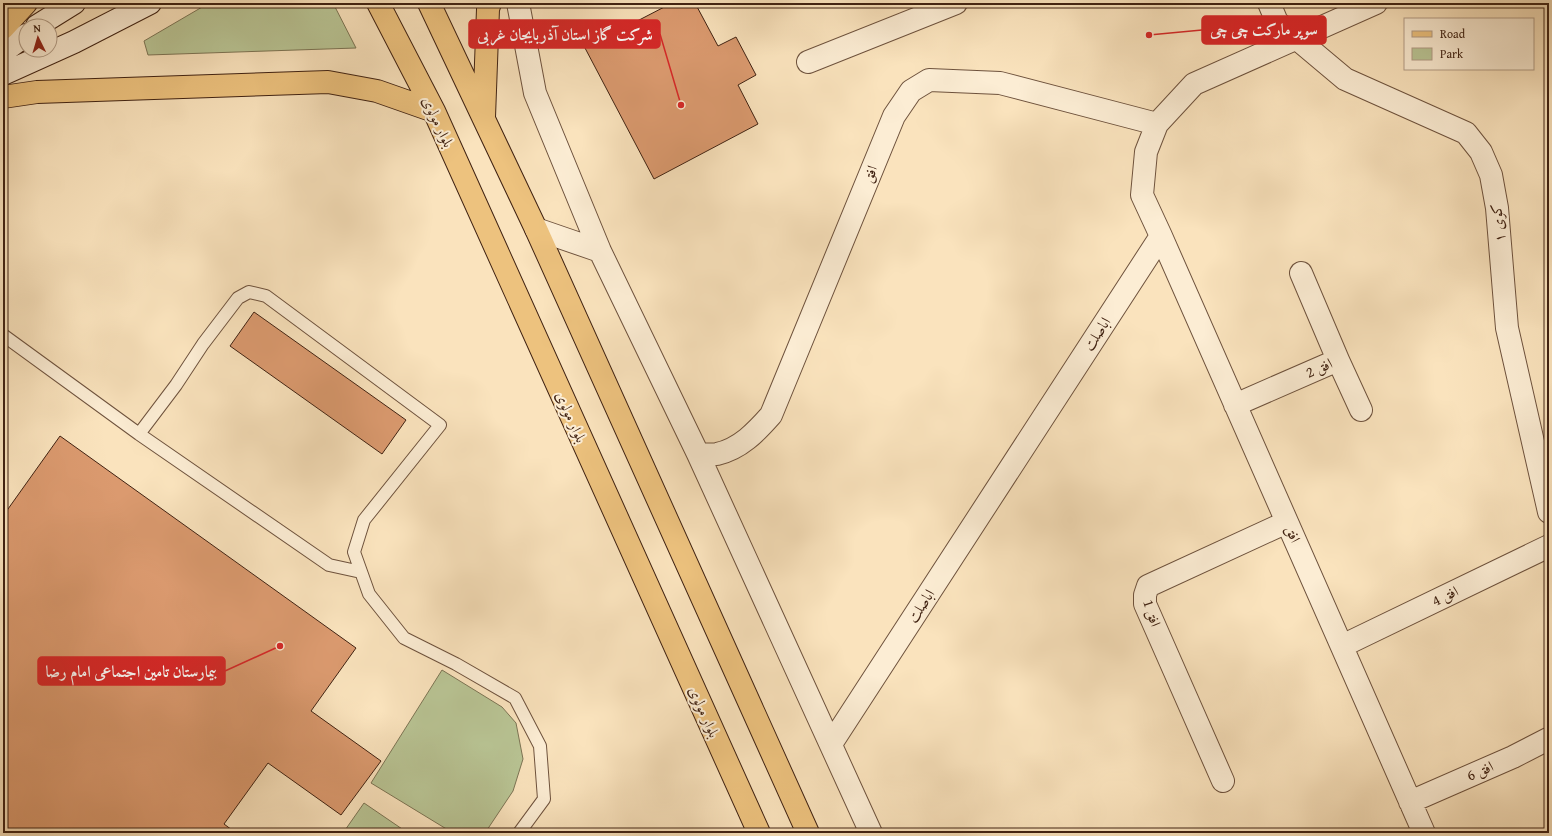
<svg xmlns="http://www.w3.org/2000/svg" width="1552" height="836" viewBox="0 0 1552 836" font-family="'Gentium Book Plus',Amiri,serif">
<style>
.green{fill:#b9c595;stroke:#7c7454}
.building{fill:#db9a6f;stroke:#402212}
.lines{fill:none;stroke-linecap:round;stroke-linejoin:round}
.service-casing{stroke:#6e523d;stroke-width:14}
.minor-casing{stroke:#6e523d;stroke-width:24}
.secondary-casing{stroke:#402212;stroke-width:24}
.primary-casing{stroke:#402212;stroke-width:24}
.service{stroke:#fcedd4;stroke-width:12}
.minor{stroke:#fcedd4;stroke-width:22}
.secondary{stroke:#fcedd4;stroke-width:22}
.primary{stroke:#edc27e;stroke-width:22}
.labels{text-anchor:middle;stroke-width:4;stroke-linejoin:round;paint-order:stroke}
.street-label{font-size:15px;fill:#402212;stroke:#fcedd4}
.leader{fill:none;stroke:#d62828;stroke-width:1.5}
.callout-dot{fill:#d62828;stroke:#fcedd4;stroke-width:1.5}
.callout{fill:#d62828;stroke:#d62828;stroke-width:1.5}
.callout-label{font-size:16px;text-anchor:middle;font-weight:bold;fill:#fff}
</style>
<rect width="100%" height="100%" fill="#fae3bd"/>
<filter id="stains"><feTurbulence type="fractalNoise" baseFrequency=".005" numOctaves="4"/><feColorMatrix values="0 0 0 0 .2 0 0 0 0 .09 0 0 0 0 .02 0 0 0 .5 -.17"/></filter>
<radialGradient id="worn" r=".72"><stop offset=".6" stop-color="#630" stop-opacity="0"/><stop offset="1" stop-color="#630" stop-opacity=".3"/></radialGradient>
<path class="green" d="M 209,3 L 333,3 L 356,48 L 148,55 L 144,41 Z
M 442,670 L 502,707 L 516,723 L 523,759 L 513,791 L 485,833 L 453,833 L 371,783 Z
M 364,803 L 408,833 L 343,833 Z"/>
<path class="building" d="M 672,3 L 695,3 L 718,46 L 736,37 L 756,75 L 738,85 L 758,124 L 654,179 L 585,48 Z
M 254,312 L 406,420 L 382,454 L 230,346 Z
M 60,436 L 356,648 L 311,711 L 381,761 L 341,815 L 268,763 L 224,824 L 236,833 L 3,833 L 3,516 Z"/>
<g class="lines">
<g class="service-casing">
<path id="service" d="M 3,335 L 139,434 L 329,565 L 361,572
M 139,434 L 176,385 L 203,344 L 238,298 L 249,292 L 266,296 L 440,425 L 364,520 L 354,552 L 369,594 L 404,638 L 456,664 L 515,698 L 540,746 L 544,799 L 519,833"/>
</g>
<g class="minor-casing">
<path id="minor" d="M 518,3 L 535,93 L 600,251 L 698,454 L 871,833
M 1269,3 L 1277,22 L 1345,79 L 1466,133 L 1481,152 L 1491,175 L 1497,208 L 1507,328 L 1549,512
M 808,62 L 956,3
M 536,229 L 600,251
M 1161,236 L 1424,833
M 1338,360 L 1361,410
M 1235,405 L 1338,360 L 1301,273
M 698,454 C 704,454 711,455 717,454 C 740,449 756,432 771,415 L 894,116 L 911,91 L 929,80 L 1000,83 L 1157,124
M 1342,646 L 1549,546
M 831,744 L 1161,236 L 1142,195 L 1146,152 L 1157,124 L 1194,84 L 1376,3
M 1223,781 L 1145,604 L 1145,595 L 1148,586 L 1287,522
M 1410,802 L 1513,757 L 1548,739"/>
</g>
<g class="secondary-casing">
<path id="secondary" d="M 37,26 L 74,3
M 3,52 L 26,35
M 3,74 L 74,42 L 150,3"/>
</g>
<g class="primary-casing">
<path id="primary" d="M 378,3 L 434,111 L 759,833
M 429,3 L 536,229 L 808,833
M 3,28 L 26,3
M 3,97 L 37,92 L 328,82 L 377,91 L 434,111
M 484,117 L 488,9 L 490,3"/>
</g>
<use href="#service" class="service"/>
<use href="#minor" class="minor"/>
<use href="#secondary" class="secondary"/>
<use href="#primary" class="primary"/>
</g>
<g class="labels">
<g class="street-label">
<text transform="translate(438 122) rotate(65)" y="5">بلوار مولوی</text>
<text transform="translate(870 174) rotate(-68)" y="5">افق</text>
<text transform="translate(1498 223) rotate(-96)" y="5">کوی ۱</text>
<text transform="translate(1097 334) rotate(-57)" y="5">اباصلت</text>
<text transform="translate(1319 368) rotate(-24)" y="5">افق 2</text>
<text transform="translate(571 417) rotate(66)" y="5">بلوار مولوی</text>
<text transform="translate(1293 534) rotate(66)" y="5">افق</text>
<text transform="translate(1445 596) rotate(-26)" y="5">افق 4</text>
<text transform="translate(921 606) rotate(-57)" y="5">اباصلت</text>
<text transform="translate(1152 613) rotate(72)" y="5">افق 1</text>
<text transform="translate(704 712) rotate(66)" y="5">بلوار مولوی</text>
<text transform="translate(1480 771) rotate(-24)" y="5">افق 6</text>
</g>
</g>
<path class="leader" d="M1149 35L1202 30M681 105L660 34M280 646L225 671"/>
<g class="callout-dot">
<circle cx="1149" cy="35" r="4"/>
<circle cx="681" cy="105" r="4"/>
<circle cx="280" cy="646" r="4"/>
</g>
<g class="callout">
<rect x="1202" y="16" width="124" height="28" rx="4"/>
<rect x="469" y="20" width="191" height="28" rx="4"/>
<rect x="38" y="657" width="187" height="28" rx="4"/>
</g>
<g class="callout-label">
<text x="1264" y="35">سوپر مارکت چی چی</text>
<text x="565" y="40">شرکت گاز استان آذربایجان غربی</text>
<text x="131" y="677">بیمارستان تامین اجتماعی امام رضا</text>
</g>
<rect width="1552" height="836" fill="none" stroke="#fae3bd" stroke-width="16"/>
<rect x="4" y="4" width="1544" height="828" fill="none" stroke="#402212" stroke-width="2"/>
<rect x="8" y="8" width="1536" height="820" fill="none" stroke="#402212"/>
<rect x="1404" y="18" width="130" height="52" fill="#fcedd4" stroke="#b19c86"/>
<rect x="1412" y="31" width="20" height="6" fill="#edc27e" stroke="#b19c86"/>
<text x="1440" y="38" font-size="12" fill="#402212">Road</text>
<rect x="1412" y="48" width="20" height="12" fill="#b9c595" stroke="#b19c86"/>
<text x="1440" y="58" font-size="12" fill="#402212">Park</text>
<g transform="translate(38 38) rotate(355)"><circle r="19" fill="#fcedd4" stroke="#b19c86"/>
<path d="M0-3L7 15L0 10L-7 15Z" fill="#8f2418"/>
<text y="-6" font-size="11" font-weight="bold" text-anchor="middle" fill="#402212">N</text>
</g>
<rect width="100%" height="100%" filter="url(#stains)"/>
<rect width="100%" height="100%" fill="url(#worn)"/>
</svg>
